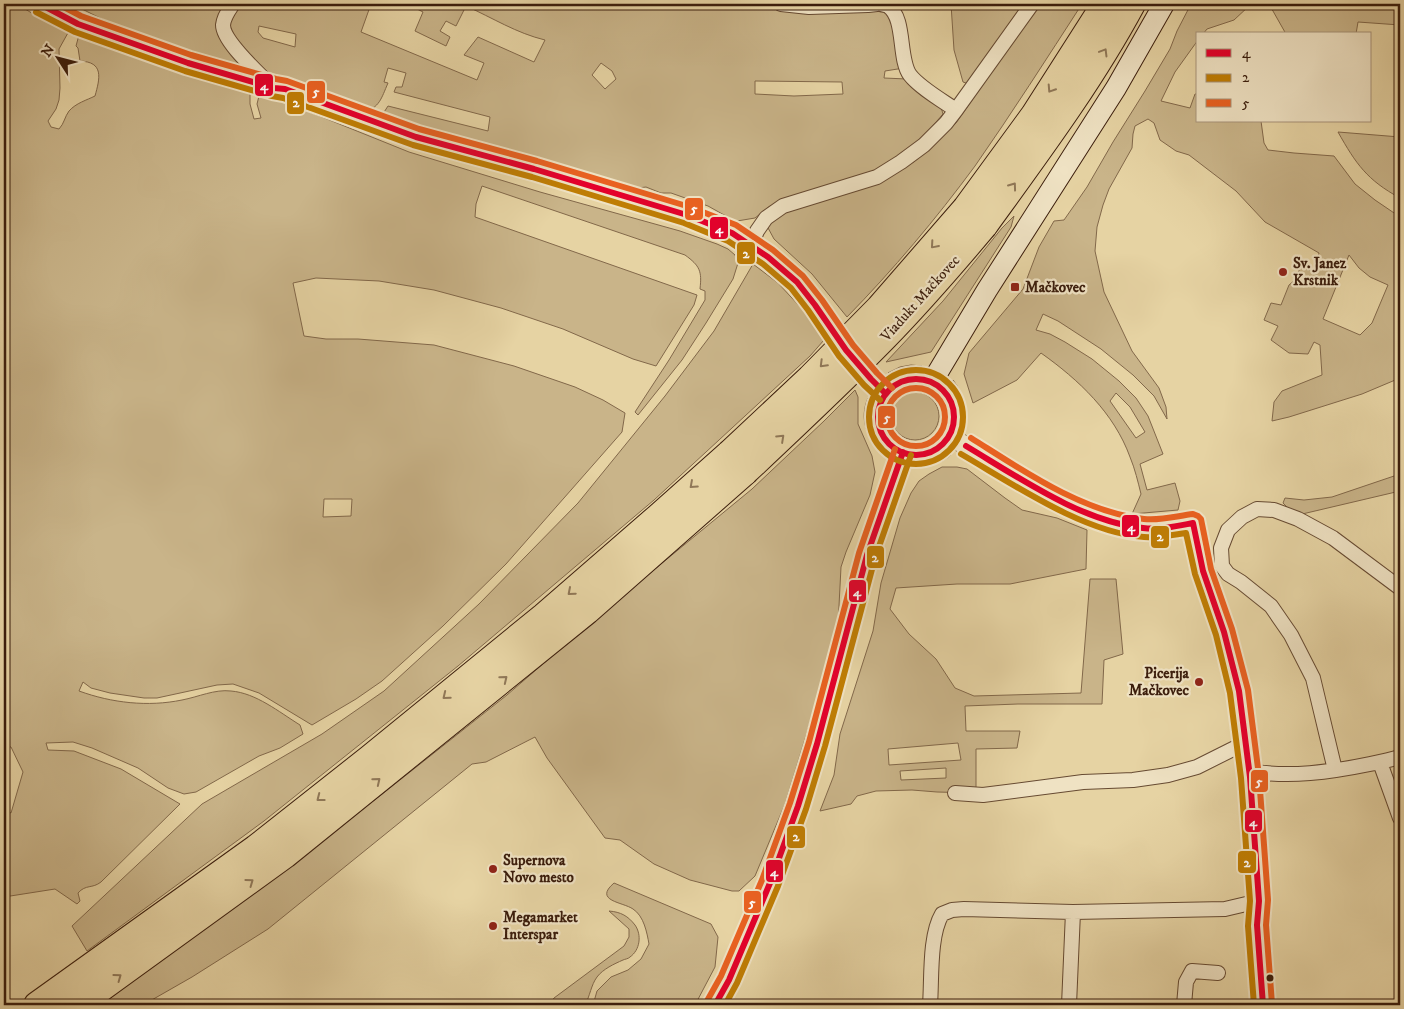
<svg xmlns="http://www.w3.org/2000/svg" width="1404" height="1009" viewBox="0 0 1404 1009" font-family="'IM FELL DW Pica',serif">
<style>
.green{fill:#c9b489;stroke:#82684a;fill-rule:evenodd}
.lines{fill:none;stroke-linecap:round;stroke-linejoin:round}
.minor-casing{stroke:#664a32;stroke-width:16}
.tertiary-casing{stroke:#664a32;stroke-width:19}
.secondary-casing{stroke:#3b1d0c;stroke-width:22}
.motorway-casing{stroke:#3b1d0c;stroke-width:28}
.minor{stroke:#efe2c3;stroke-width:14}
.tertiary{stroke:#efe2c3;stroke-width:18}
.secondary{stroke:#efe2c3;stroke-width:20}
.motorway{stroke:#e6d3a3;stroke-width:26}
.motorway-bridge-casing{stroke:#3b1d0c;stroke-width:28;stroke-linecap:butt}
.motorway-bridge{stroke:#e6d3a3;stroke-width:26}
.bus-1-casing{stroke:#efe2c3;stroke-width:10}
.bus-2-casing{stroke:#efe2c3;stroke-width:10}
.bus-3-casing{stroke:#efe2c3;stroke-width:10}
.bus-1{stroke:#e4002b;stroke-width:6}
.bus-2{stroke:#bf7d04;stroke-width:6}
.bus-3{stroke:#e96121;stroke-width:6}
.oneway{stroke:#907858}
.poi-dot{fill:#8f2418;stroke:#efe2c3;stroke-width:2}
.bus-dot{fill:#3b1d0c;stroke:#efe2c3;stroke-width:2}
.labels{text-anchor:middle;stroke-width:4.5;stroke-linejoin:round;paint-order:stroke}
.poi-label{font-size:15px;font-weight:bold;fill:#3b1d0c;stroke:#efe2c3;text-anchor:start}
.street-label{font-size:15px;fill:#3b1d0c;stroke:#efe2c3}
.line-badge{stroke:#efe2c3;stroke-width:2}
.badge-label{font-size:14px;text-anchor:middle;font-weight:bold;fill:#fff}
</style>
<rect width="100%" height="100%" fill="#e6d3a3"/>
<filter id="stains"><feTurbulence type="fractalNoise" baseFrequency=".004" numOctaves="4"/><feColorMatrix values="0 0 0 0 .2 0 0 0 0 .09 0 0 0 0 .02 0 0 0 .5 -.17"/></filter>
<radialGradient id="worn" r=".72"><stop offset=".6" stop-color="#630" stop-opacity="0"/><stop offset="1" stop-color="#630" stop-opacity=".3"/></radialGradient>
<path class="green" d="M 4,4 L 17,4 L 43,20 L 69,31 L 59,49 L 60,88 L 59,100 L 56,109 L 48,121 L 51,127 L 59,129 C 64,124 65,116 69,111 C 76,103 87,100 95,96 C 100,78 104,62 80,61 L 78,48 L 76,46 L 79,35 L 165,63 L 250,89 L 250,104 L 254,119 L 261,118 L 257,104 L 260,92 L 409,152 L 540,192 L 680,231 L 717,244 L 728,249 L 735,255 L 738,263 L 733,279 L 706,323 L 682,360 L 638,415 L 635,412 L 669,360 L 705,300 L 705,291 L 700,289 C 702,271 700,266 685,255 L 482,186 L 476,204 L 475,217 L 697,295 L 694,305 L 656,366 L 633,359 L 563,329 L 501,308 L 434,290 L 379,281 L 316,278 L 293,283 L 304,336 L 326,339 L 358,339 L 434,345 L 514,366 L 575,387 L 603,400 L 625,413 L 622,432 L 506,564 L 443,626 L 382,681 L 356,699 L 312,725 L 259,693 L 233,684 L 217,685 L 157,698 L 144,698 L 110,693 L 91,688 L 83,682 L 79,691 C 112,703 148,707 182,700 C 198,697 215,689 231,691 C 256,693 279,712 300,725 L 303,734 L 280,748 L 259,756 L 196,792 L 184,794 L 168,788 L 138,768 L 92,748 L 73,742 L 46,743 L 48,750 L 74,751 L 121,769 L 180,804 L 101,882 C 92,889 86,884 78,893 L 80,901 L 77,904 L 55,889 L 4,897 L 4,810 L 11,813 L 23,772 L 11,747 L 4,746 ZM 324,499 L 352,499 L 351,516 L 323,517 Z
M 72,4 L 231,4 L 224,14 L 251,75 L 209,59 L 148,40 L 106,21 Z
M 239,4 L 371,4 L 361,32 L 477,80 L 484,63 L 464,55 L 478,37 L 534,62 L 545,40 C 516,33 493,18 466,6 L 456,26 L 446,21 L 440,31 L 450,37 L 446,46 L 415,31 L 423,12 L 407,4 L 770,4 L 784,7 L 880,8 L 892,17 L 904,68 L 885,71 L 884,78 L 907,79 L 940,104 L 943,114 L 925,135 L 905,151 L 874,172 L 770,206 L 755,218 L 737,221 L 733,220 L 708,206 L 671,193 L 661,193 L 646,187 L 622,190 L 379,120 L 388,106 L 488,131 L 490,117 L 394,92 L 396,87 L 402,87 L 406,73 L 388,68 L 384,82 L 388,83 C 381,99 380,107 363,113 L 289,86 L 272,77 L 244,54 L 229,30 L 231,15 ZM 259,26 L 296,34 L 295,47 L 263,38 L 258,32 ZM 601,63 L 612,71 L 616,79 L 605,89 L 592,75 ZM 755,81 L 842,82 L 843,94 L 794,96 L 755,94 Z
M 951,4 L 1023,4 L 972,77 L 966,83 L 963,82 L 954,50 Z
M 1039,4 L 1082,4 C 1047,58 1012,113 975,166 C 936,219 893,270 847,317 L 812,274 L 774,239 L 767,226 L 781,214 L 795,208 L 888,178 L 915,161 L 956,123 Z
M 1191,4 L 1248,4 L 1249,6 L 1234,20 L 1207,29 L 1203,34 L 1198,34 L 1198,40 L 1175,72 L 1161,101 L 1190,108 L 1195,94 L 1198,94 L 1198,121 L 1261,121 L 1264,143 L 1268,150 L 1294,153 L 1334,156 L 1355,184 L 1375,200 L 1400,217 L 1400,378 L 1362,394 L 1289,417 L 1272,421 L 1274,402 L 1282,391 L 1322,375 L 1320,345 L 1314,342 L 1308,354 L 1289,353 L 1271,340 L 1278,326 L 1264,320 L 1271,303 L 1281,305 L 1289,285 L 1295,280 L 1300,268 L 1314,271 L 1319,253 L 1265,222 L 1236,191 L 1189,155 L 1176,151 L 1160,140 L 1154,123 L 1148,119 L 1135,126 L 1133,134 L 1132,148 L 1109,189 L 1103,205 L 1097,227 L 1095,251 L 1104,292 L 1132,351 L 1159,388 L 1166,407 L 1167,419 L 1154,396 L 1133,375 L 1101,349 L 1058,321 L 1043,314 L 1036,330 L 1050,334 L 1065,342 L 1092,359 L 1119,381 L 1136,398 L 1148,416 L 1163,454 L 1140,464 L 1147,490 L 1175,483 L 1180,501 L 1178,510 L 1132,514 L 1141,494 C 1138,482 1135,469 1130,457 C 1114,413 1079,380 1041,353 L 1017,380 L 973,403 L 964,374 L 969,353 L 1023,289 L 1039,247 L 1054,221 L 1064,220 L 1087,187 L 1113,142 L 1145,91 L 1170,49 L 1177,31 ZM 1349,255 L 1359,268 L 1370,277 L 1388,285 L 1372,323 L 1360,335 L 1323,319 ZM 1116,393 L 1130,407 L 1145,432 L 1136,438 L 1110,401 Z
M 1269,4 L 1400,4 L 1400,25 L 1358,22 L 1356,34 L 1286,34 Z
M 1338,132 L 1400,137 L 1400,198 C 1367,180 1356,164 1338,132 Z
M 1014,216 L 1011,227 L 931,352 L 886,362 L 943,301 L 1002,228 Z
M 753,264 L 778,283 L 804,311 L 824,340 L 810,356 L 654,500 L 458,666 L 264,821 L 87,951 L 72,926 L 202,804 L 322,734 L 384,691 L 479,604 L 578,503 L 665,396 L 714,331 Z
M 911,365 L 922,366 C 910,376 902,377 888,373 L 900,367 Z
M 953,380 C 964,394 966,411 966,428 L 959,419 L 959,407 L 951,394 Z
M 855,390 L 858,397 L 858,424 L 872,456 L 875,472 L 870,495 L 846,552 L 841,567 L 838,625 L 817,700 L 785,804 L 755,876 L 739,891 L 732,891 L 690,880 L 654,864 L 620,840 L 605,838 L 547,758 L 535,737 L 486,762 L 472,764 L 268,929 L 192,977 L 143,1005 L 101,1005 L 381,795 L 507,695 L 610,606 L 752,489 L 824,421 Z
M891 416a24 24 0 1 1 48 0a24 24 0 1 1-48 0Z
M 868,398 L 873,408 L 873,421 L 875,431 L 881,445 L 881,454 C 867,437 859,419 868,398 Z
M 939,452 L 951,455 C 939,465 929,466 914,467 L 917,460 Z
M 942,467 L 957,467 L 967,469 L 1005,498 L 1022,510 L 1057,518 L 1087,530 L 1086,569 L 1010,584 L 957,584 L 896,588 L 890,609 L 909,634 L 936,659 L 955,688 L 974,696 L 1081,693 L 1090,579 L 1116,579 L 1123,654 L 1104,660 L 1102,704 L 1018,704 L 965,706 L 966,731 L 1020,731 L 1017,748 L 976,749 L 976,793 L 937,792 L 912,790 L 876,791 L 857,796 L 851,804 L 820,811 L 834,775 L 840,734 L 873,631 L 881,583 L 900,518 L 911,493 L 919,481 L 929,474 ZM 958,743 L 961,760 L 889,765 L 888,749 ZM 946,768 L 946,778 L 901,780 L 900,771 Z
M 1400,474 L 1400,491 L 1298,515 L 1289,509 L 1283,503 L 1285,498 L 1304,500 L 1332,497 Z
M 614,883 L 711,924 L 718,937 L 715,967 L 695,1005 L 593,1005 L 597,991 L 611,977 L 628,970 L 641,959 L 649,944 C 647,933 644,916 633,909 C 623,902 593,901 614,883 Z
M 609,911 C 621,912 628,916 635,925 C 642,935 640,950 630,957 C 628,959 625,959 623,960 C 614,964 603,969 597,977 C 591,985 590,996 585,1005 L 549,1005 L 554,998 L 624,946 L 629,937 L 629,929 Z"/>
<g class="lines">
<g class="minor-casing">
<path id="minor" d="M 40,4 L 78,24 L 121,39 L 188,63 L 274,88 L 285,89 L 416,137 L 534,169 L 687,215 L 732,233 L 768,257 L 797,282 L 815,305 L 846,350 L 871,379 L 886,394
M 233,4 C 229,10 224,16 223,25 C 223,42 259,73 271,86
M 781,4 L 809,7 L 868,5 L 877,4
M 881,4 C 883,5 886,5 888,6 C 906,18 898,59 910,75 C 920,88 943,101 956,110
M 751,246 L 757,231 L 766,218 L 783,206 L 877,177 L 901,162 L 924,145 L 946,123 L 956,110 L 1032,4
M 1382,768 L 1400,818
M 1335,770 L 1313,678 L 1291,635 L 1271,606 L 1241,582 L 1228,574 L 1222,566 L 1221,548 L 1228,530 L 1242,517 L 1257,509 L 1274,510 L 1298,519 L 1333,538 L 1400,588
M 1250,771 C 1289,778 1331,772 1370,764 C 1380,762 1390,760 1400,757
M 955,793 L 983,795 L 1083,782 L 1133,780 L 1168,775 L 1197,767 L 1247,742
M 930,1005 C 932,979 929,936 942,914 L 952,910 L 964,909 L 1073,912 L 1225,909 L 1259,901
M 1069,1005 L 1073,912
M 1184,1005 L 1186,982 L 1192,971 L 1218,973"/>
</g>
<g class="tertiary-casing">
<path id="tertiary" d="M 949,436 C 978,453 1007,470 1036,486 C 1069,505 1104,524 1143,528 C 1160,529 1176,526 1193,523 L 1203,571 L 1224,632 L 1239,691 L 1250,777 L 1259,901 L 1257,925 L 1263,1005"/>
</g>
<g class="secondary-casing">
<path id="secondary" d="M878 417a38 38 0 1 1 76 0a38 38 0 1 1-76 0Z
M 932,382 L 987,290 L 1116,88 L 1164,4
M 715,1005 L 729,980 L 770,883 L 798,806 L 817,744 L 867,555 L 903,452"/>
</g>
<g class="motorway-casing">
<path id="motorway" d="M 966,208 L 1034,115 L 1105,4
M 984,226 C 1036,154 1090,82 1132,4
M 37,1005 L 256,848 L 370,758 L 544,616 L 658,517 L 730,453
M 78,1005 L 285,855 L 587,611 L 745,472"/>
</g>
<use href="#minor" class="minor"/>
<use href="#tertiary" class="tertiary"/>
<use href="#secondary" class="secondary"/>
<use href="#motorway" class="motorway"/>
<g class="motorway-bridge-casing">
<path id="motorway-bridge" d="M 730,453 L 810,378 L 879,308 L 966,208
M 745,472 C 793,427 840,383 885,337 C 920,301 952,264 984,226"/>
</g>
<use href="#motorway-bridge" class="motorway-bridge"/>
<g class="bus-1-casing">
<path id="bus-1" d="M 40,4 L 78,24 L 188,63 L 274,88 L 285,89 L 416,137 L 534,169 L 687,215 L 732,233 L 768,257 L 797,282 L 815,305 L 846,350 L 871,379 L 886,394
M878 417a38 38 0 1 1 76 0a38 38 0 1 1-76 0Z
M 966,446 C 1018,477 1082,522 1143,528 C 1160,530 1177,526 1193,523 L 1203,571 L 1224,632 L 1239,691 L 1250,777 L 1259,901 L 1257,925 L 1263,1005
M 715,1005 L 729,980 L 770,883 L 798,806 L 817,744 L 867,555 L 903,452"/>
</g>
<g class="bus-2-casing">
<path id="bus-2" d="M 36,12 L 75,32 L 185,71 L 272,96 L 283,98 L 413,145 L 532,177 L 684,223 L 728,241 L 763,264 L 791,288 L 808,310 L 839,356 L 864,385 L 880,400
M869 417a47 47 0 1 1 94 0a47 47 0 1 1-94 0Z
M 961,454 C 1013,484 1084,533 1144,537 C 1158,538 1172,535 1186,533 L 1195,574 L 1216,635 L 1230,693 L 1241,778 L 1250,901 L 1248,926 L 1254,1005
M 725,1005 L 737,983 L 778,886 L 806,809 L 825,746 L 875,558 L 911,455"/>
</g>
<g class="bus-3-casing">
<path id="bus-3" d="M 58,4 L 81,16 L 191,55 L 276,79 L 287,81 L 419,129 L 537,161 L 690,207 L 736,225 L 773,250 L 803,276 L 822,300 L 853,345 L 877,373 L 892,388
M887 417a29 29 0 1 1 58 0a29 29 0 1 1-58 0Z
M 971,438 C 1022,470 1082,512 1144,519 C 1160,521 1177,516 1193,514 L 1198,516 L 1201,519 L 1211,569 L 1232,629 L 1248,690 L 1259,776 L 1268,900 L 1266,925 L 1272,1004
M 707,1001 L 721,976 L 762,880 L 790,803 L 809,742 L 859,553 L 895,449"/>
</g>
<use href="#bus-1" class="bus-1"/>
<use href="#bus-2" class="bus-2"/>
<use href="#bus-3" class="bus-3"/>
</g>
<defs><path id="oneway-chevron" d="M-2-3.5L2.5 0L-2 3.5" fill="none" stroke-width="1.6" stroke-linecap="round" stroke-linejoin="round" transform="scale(1.25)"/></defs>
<g class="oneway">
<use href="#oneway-chevron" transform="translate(1104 52) rotate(-59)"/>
<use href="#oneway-chevron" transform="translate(1051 89) rotate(123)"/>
<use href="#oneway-chevron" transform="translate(1013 186) rotate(-54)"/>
<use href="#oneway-chevron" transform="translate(934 245) rotate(131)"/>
<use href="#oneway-chevron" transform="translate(823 364) rotate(135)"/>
<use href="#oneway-chevron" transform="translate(781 438) rotate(-43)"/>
<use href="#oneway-chevron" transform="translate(693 485) rotate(138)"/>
<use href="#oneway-chevron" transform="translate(571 592) rotate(139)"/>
<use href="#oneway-chevron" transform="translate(504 679) rotate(-39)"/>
<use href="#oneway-chevron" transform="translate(446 696) rotate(141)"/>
<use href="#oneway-chevron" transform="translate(377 781) rotate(-39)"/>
<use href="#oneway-chevron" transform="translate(320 798) rotate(142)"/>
<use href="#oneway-chevron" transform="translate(250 882) rotate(-36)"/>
<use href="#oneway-chevron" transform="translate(118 977) rotate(-36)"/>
</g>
<g class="poi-dot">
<circle cx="1283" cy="272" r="5"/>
<rect x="1010" y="282" width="10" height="10" rx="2.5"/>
<circle cx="1199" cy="682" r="5"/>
<circle cx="493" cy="869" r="5"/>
<circle cx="493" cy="926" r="5"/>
</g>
<circle class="bus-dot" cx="1270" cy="978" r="4.5"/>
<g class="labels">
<g class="poi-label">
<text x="1293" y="268">Sv. Janez<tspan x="1293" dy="17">Krstnik</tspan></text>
<text x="1025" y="292">Mačkovec</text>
<text x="1189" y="678" text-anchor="end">Picerija<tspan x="1189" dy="17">Mačkovec</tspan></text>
<text x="503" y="865">Supernova<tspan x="503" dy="17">Novo mesto</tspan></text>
<text x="503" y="922">Megamarket<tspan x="503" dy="17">Interspar</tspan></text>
</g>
<g class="street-label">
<text transform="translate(920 298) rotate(-48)" y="5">Viadukt Mačkovec</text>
</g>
</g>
<g class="line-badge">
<rect x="254" y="73" width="20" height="24" rx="5" fill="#e4002b"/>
<rect x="306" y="80" width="20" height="24" rx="5" fill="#e96121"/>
<rect x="286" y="91" width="19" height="24" rx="5" fill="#bf7d04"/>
<rect x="684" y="197" width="20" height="24" rx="5" fill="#e96121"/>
<rect x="709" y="216" width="20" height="24" rx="5" fill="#e4002b"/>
<rect x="736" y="241" width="20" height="24" rx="5" fill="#bf7d04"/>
<rect x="877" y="405" width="19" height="24" rx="5" fill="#e96121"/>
<rect x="1121" y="514" width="19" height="24" rx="5" fill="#e4002b"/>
<rect x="1150" y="525" width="20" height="24" rx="5" fill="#bf7d04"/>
<rect x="866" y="545" width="19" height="24" rx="5" fill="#bf7d04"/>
<rect x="848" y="579" width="19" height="24" rx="5" fill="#e4002b"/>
<rect x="1250" y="769" width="19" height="24" rx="5" fill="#e96121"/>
<rect x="1244" y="809" width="19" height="24" rx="5" fill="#e4002b"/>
<rect x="786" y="825" width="20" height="24" rx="5" fill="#bf7d04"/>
<rect x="1237" y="850" width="20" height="24" rx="5" fill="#bf7d04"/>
<rect x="765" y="859" width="19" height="24" rx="5" fill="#e4002b"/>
<rect x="743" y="890" width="19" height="24" rx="5" fill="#e96121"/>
</g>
<g class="badge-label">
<text x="264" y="90">4</text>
<text x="316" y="96">5</text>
<text x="296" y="107">2</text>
<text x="694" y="213">5</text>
<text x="719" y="233">4</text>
<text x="746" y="258">2</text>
<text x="887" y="422">5</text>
<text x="1131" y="531">4</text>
<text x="1160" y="541">2</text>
<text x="875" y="562">2</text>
<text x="857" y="596">4</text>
<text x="1259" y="786">5</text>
<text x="1253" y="826">4</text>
<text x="796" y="841">2</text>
<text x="1247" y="867">2</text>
<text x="774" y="876">4</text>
<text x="752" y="907">5</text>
</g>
<rect width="1404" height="1009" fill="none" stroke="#e6d3a3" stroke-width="20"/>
<rect x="5" y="5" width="1394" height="999" fill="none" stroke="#3b1d0c" stroke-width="2.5"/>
<rect x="10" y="10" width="1384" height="989" fill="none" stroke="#3b1d0c"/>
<rect x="1196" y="32" width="175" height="90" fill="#efe2c3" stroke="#a7937a"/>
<rect x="1206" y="49" width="25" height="8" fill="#e4002b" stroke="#a7937a"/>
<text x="1242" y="58" font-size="15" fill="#3b1d0c">4</text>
<rect x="1206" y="74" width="25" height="8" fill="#bf7d04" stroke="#a7937a"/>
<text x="1242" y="82" font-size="15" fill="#3b1d0c">2</text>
<rect x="1206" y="99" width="25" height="8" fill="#e96121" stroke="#a7937a"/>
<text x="1242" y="108" font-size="15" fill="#3b1d0c">5</text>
<g transform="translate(58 58) rotate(306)" stroke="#efe2c3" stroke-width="4" paint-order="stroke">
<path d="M0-4L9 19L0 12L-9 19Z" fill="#3b1d0c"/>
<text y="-8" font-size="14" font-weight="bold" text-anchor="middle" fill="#3b1d0c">N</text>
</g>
<rect width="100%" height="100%" filter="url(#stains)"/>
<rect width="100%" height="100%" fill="url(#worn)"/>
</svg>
